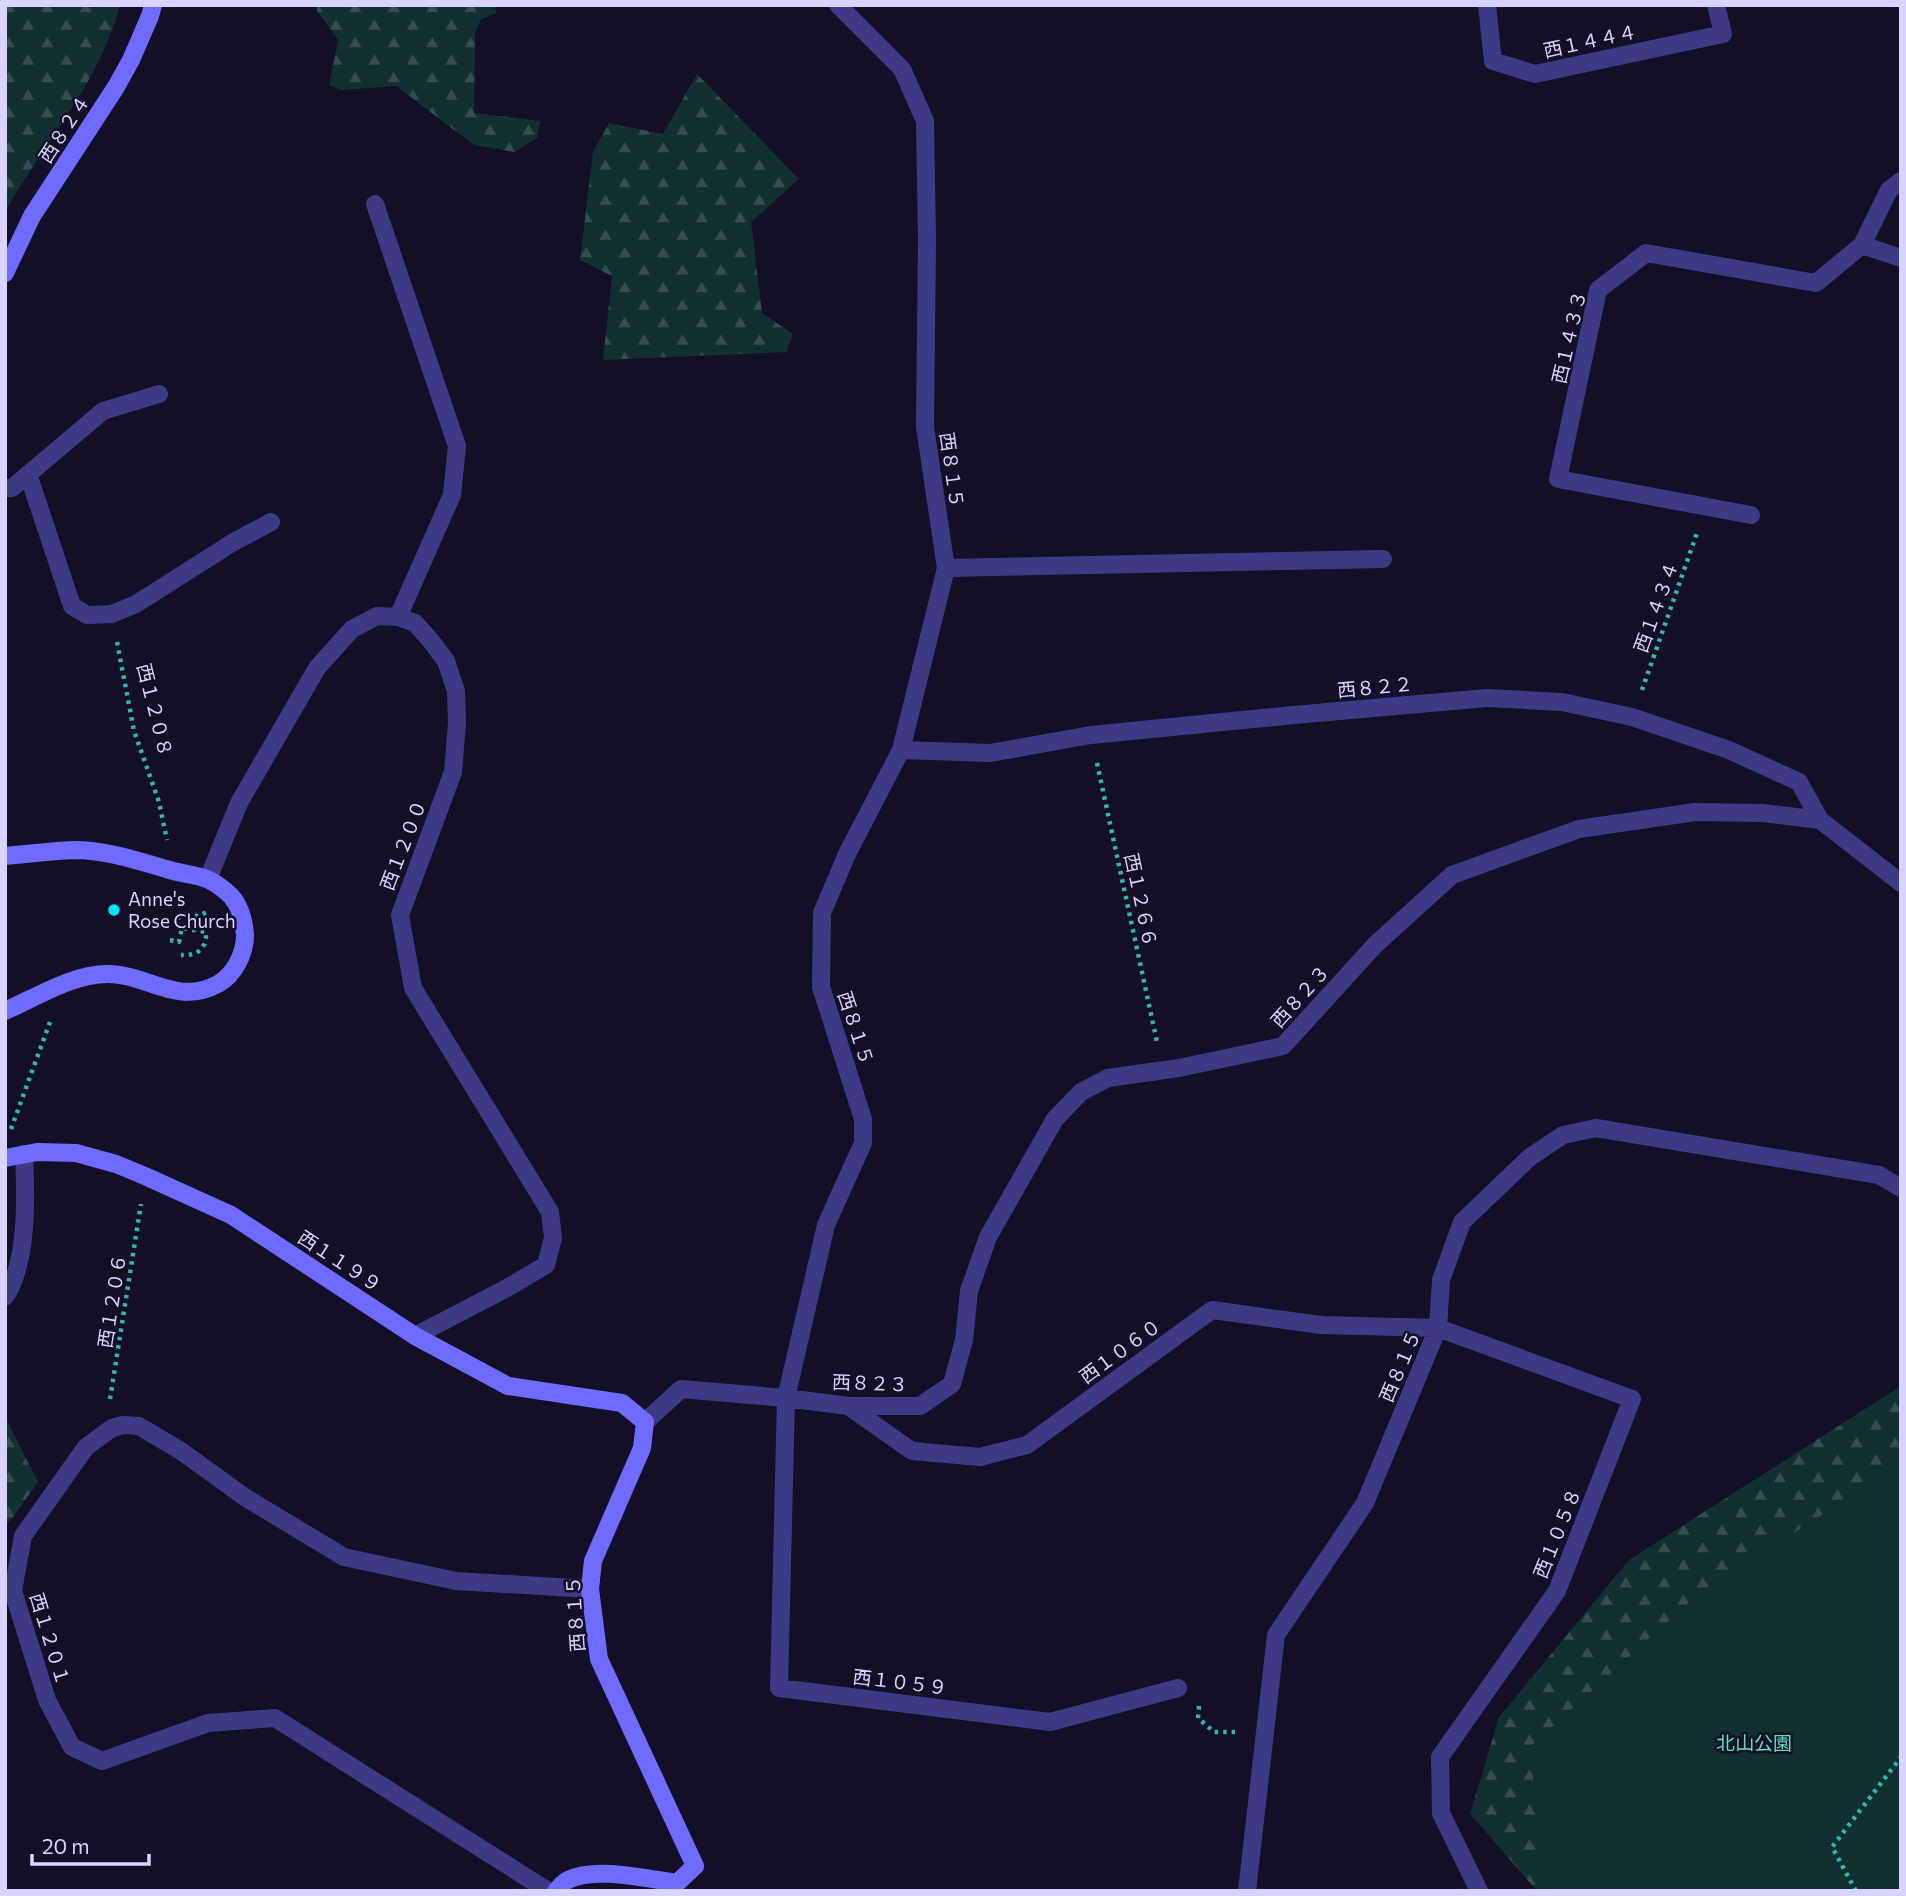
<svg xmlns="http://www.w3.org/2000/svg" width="1906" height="1896" viewBox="0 0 1906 1896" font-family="Commissioner,'Noto Sans JP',sans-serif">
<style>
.forest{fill:url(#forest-firs)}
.green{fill:#12302f}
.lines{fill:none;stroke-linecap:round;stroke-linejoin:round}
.path{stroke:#2fb8b0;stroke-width:4.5;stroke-dasharray:3.5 5;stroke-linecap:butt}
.street{stroke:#3d3a85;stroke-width:18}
.secondary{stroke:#6f6bff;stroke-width:18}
.poi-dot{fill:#00e5ff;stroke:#130f26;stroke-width:2.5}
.labels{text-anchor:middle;stroke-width:5;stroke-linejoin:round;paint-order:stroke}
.street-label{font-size:19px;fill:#d9d4ff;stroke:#130f26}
.poi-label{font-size:19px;fill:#d9d4ff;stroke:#130f26;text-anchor:start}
.park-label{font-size:19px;fill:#5fe0c0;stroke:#130f26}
</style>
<defs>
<pattern id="forest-firs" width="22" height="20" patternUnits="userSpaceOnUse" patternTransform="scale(1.75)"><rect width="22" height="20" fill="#12302f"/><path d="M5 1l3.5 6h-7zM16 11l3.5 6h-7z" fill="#344d4e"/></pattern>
</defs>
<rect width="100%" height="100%" fill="#130f26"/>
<path class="forest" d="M 5,5 L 120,5 C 100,82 43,144 5,212 Z
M 317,5 L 495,5 L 496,13 L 481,19 L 475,33 L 474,113 L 540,121 L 537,138 L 514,152 L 474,145 L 396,86 L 341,90 L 329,85 L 338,40 L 317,11 Z
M 697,74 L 799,179 L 751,222 L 762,313 L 793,334 L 786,352 L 603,360 L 612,276 L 580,260 L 593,152 L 609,123 L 663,134 Z
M 1901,1386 L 1901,1891 L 1537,1891 L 1470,1814 L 1499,1717 L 1629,1560 Z
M 5,1417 L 38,1482 L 5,1528 Z"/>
<path class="green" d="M 1901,1465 L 1901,1891 L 1540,1891 L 1531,1746 L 1699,1593 Z"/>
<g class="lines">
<path class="path" d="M 117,642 L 134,731 L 159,802 L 167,840
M 1642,690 L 1697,533
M 1097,763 L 1157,1042
M 182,928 L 176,914 L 199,916 L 207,912
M 170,940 L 179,942 L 182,928 L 206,932 C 207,949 197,956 181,955
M 11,1129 L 50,1022
M 110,1399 L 141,1204
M 1199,1706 L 1198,1718 L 1214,1732 L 1235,1732
M 1856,1891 L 1832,1847 L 1901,1757"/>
<path class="street" d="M 1487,5 L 1493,61 L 1535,74 L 1723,34 L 1716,5
M 375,204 L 457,446 L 452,495 L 398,617
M 1862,245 L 1901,258
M 28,474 L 72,606 L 87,615 L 112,614 L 136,604 L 232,543 L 271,522
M 5,488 L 12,488 L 103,411 L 159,394
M 1751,515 L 1558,479 L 1598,290 L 1646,253 L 1816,283 L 1862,245 L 1889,190 L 1901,181
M 946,568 L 1383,559
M 901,750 L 990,753 L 1091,735 L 1294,715 L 1487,698 L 1562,702 L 1632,717 L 1729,750 L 1799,782 L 1820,820
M 208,879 L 239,803 L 317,668 L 352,629 L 377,616 L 398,617 L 415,623 L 431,641 L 446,661 L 456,691 L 457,723 L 453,772 L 400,915 L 413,988 L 550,1212 L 553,1238 L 546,1265 L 507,1288 L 415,1336
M 5,1297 C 28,1263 26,1196 24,1154
M 848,1406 L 912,1451 L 980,1457 L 1027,1445 L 1212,1310 L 1321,1325 L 1438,1328 L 1632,1399 L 1557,1591 L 1440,1757 L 1441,1813 L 1479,1891
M 645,1422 L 681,1389 L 786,1398 L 826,1225 L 863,1143 L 863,1119 L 821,987 L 822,913 L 847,854 L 901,750 L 946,568 L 925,427 L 927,240 L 925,121 L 902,69 L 838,5
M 1178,1688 L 1050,1722 L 779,1688 L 786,1398 L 848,1406 L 920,1406 L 952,1384 L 964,1340 L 969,1291 L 988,1237 L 1055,1119 L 1081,1092 L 1108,1078 L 1179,1068 L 1283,1046 L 1375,945 L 1452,875 L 1579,829 L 1695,812 L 1763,813 L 1820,820 L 1901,883
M 548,1891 L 275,1718 L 208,1723 L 102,1761 L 72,1747 L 47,1700 L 13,1591 L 23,1536 L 86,1447 L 112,1428 L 123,1425 L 139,1426 L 181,1451 L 246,1498 L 344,1557 L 456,1581 L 590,1589
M 1247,1891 L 1276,1635 L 1365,1503 L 1438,1328 L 1441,1280 L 1462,1222 L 1530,1157 L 1563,1135 L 1596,1128 L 1879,1175 L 1901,1188"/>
<path class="secondary" d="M 5,273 L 32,216 L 116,87 L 131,60 L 150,16 L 153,5
M 5,856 C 28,854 51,851 74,850 C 108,850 141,862 173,871 C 185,874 199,875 209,880 C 217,884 225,890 231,896 C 240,906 244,921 245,935 C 245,954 234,975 218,984 C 177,1006 149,975 110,974 C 74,973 37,997 5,1011
M 5,1158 L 37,1152 L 76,1153 L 116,1164 L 145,1176 L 231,1215 L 415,1336 L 508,1386 L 622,1403 L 645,1422 L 642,1448 L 593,1561 L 590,1589 L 599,1659 L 695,1866 L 677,1883 C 647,1879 596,1866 568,1880 C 563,1882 560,1887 556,1891"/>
</g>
<circle class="poi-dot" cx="114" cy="910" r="7"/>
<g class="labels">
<g class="street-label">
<text transform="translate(1590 41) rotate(-12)" y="7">西１４４４</text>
<text transform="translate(64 129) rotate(-57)" y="7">西８２４</text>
<text transform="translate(1569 337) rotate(-77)" y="7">西１４３３</text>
<text transform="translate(952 470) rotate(82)" y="7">西８１５</text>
<text transform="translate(1656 607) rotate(-70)" y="7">西１４３４</text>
<text transform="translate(1375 687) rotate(-5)" y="7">西８２２</text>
<text transform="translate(155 710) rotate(76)" y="7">西１２０８</text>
<text transform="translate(403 845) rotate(-69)" y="7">西１２００</text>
<text transform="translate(1141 900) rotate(78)" y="7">西１２６６</text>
<text transform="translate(1300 996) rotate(-48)" y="7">西８２３</text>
<text transform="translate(856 1028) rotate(72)" y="7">西８１５</text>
<text transform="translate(340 1261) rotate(33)" y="7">西１１９９</text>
<text transform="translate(112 1301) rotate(-81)" y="7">西１２０６</text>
<text transform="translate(1120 1351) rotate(-36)" y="7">西１０６０</text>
<text transform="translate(1400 1366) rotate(-67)" y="7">西８１５</text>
<text transform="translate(870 1383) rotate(2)" y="7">西８２３</text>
<text transform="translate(1557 1533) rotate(-68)" y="7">西１０５８</text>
<text transform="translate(575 1614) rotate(-94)" y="7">西８１５</text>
<text transform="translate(50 1639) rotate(73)" y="7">西１２０１</text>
<text transform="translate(900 1682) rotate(7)" y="7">西１０５９</text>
</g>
<g class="poi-label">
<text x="128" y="906">Anne's<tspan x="128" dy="22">Rose Church</tspan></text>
</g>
<g class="park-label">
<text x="1754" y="1750">北山公園</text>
</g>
</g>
<rect width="1906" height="1896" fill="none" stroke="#d9d4ff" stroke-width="14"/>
<path d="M32 1854v10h117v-10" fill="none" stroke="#d9d4ff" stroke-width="3.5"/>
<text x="42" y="1854" font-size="21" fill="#d9d4ff" stroke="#130f26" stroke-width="5" paint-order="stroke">20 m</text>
</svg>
